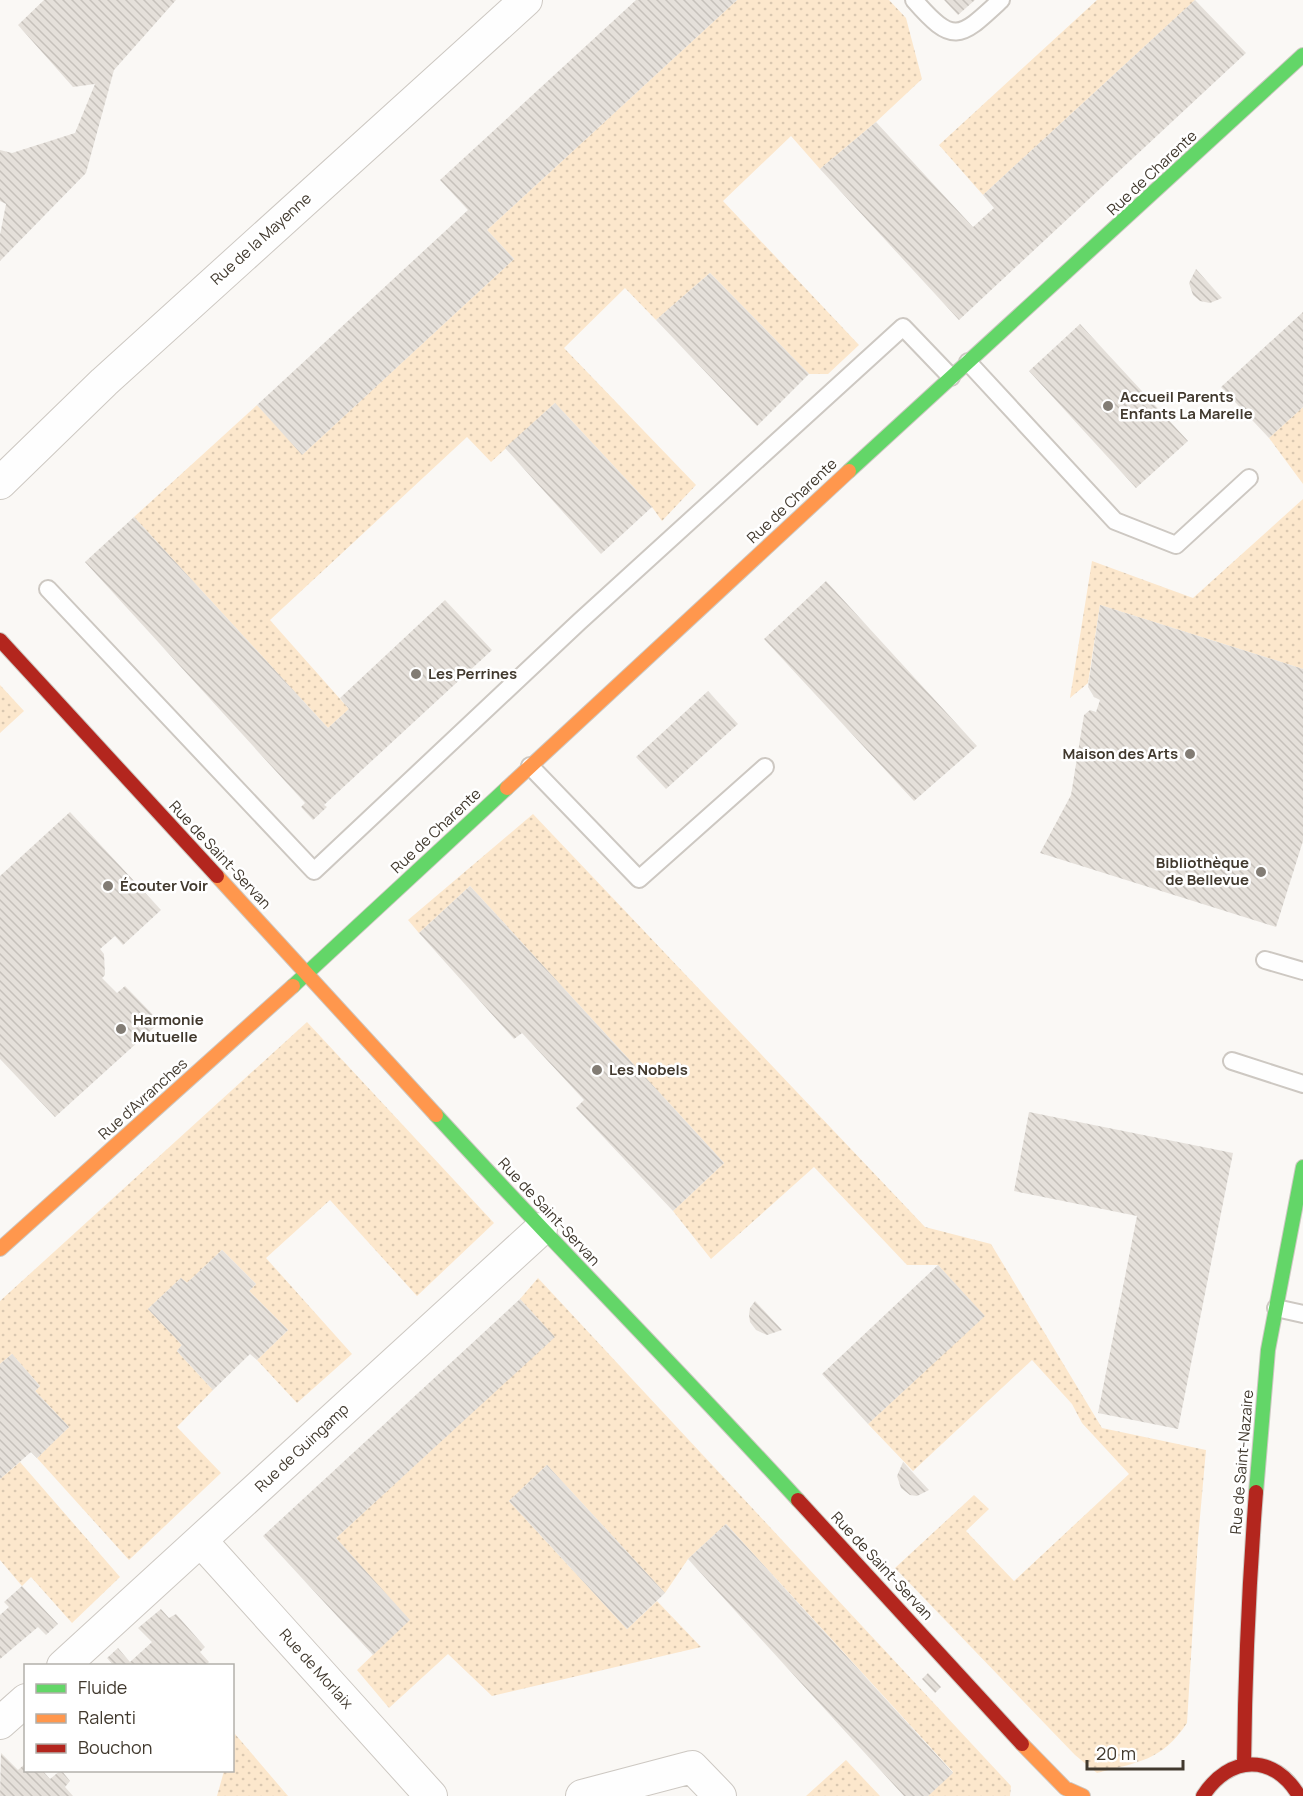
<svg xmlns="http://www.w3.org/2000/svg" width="1303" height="1796" viewBox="0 0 1303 1796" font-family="Manrope,sans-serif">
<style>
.grass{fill:url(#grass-dots)}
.building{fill:url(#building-back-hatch)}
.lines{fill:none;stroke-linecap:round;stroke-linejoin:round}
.lane-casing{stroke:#cdc8c2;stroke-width:20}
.street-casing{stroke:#cdc8c2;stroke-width:34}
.fast-casing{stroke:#cdc8c2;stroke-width:16}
.slow-casing{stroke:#cdc8c2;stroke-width:16}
.jam-casing{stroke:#cdc8c2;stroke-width:16}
.lane{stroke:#fefefe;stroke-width:16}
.street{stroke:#fefefe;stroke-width:32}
.fast{stroke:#63d668;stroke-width:14}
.slow{stroke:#ff974d;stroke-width:14}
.jam{stroke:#b3261e;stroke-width:14}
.poi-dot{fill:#827c74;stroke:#fff;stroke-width:2}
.labels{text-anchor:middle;stroke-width:5;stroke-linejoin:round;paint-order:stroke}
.street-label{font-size:15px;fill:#41392e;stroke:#fff}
.poi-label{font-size:15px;font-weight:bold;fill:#41392e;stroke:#fff;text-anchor:start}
</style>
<defs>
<pattern id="grass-dots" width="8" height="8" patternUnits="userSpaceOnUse" patternTransform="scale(1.5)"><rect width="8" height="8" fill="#fce7cc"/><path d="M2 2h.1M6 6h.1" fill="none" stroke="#d9c7b0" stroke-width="1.8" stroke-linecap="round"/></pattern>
<pattern id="building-back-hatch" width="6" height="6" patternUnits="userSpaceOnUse" patternTransform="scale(1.5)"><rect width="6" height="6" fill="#e5e0da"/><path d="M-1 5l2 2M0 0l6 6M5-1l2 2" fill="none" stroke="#c6c1bb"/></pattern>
</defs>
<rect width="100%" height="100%" fill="#faf8f5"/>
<path class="grass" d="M 737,0 L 889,0 L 906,18 L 922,79 L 876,122 L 820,169 L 791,136 L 723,201 L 859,345 L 828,374 L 809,374 L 710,273 L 656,320 L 625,288 L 564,348 L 696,485 L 662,521 L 652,507 L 555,403 L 491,462 L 467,437 L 270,620 L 349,709 L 328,728 L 134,517 L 257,405 L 303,454 L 514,259 L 487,230 Z
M 1097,0 L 1195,0 L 983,195 L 939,145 Z
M 1303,407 L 1303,484 L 1269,438 Z
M 1303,499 L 1303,669 L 1100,605 L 1088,683 L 1070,698 L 1092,561 L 1193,598 Z
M 0,685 L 24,711 L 0,733 Z
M 533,814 L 925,1227 L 991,1244 L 1102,1428 L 1206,1450 L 1198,1539 L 1187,1723 C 1162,1761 1138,1762 1097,1773 L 1075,1755 L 895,1568 L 974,1495 L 989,1509 L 966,1531 L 1014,1581 L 1129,1474 L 1082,1423 L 1072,1404 L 1032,1360 L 913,1471 L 868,1424 L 984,1316 L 938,1265 L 907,1265 L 814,1167 L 711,1259 L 673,1211 L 724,1163 L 470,886 L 419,933 L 408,920 Z
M 307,1022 L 494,1223 L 417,1296 L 330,1200 L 266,1258 L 352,1354 L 297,1403 L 257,1360 L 288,1330 L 249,1291 L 256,1284 L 222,1250 L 187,1283 L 181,1278 L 148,1309 L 182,1345 L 177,1351 L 213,1390 L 177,1427 L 221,1473 L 129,1560 L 37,1458 L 69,1427 L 35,1391 L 40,1386 L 12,1354 L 0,1364 L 0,1301 Z
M 538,1278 L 1011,1786 L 1010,1796 L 928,1796 L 953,1772 L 726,1524 L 688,1559 L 665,1593 L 547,1465 L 509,1501 L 627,1629 L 657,1601 L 701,1647 L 492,1696 L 448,1654 L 389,1708 L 357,1670 L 409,1620 L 336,1538 L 554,1337 L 520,1299 Z
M 20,1462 L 120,1577 L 72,1623 L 31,1577 L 22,1586 L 0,1560 L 0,1479 Z
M 235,1734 L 288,1796 L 217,1796 L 224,1771 L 232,1770 L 233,1743 Z
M 846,1760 L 880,1796 L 806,1796 Z"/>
<path class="building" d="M 44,0 L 176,0 L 114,70 L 86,173 L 0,261 L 0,235 L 6,204 L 0,201 L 0,150 L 12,153 L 75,133 L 95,84 L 73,87 L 18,25 Z
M 636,0 L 737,0 L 487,230 L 514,259 L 302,455 L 257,405 L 468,210 L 440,180 Z
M 944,0 L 975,0 L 958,15 Z
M 1195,0 L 1246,53 L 959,320 L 820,169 L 876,122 L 973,227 L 994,208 L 983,195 Z
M 1196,269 L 1222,298 L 1210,303 L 1200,301 L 1193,295 L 1189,283 Z
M 710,273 L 809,374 L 757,426 L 656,320 Z
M 1303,312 L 1303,407 L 1269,438 L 1221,387 Z
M 1080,324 L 1188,441 L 1136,488 L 1029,371 Z
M 555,403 L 652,507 L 601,554 L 505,448 Z
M 134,517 L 328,728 L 349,709 L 340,698 L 445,600 L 492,650 L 324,805 L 327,807 L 313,820 L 301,807 L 305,803 L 85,562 Z
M 826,581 L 977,746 L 914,801 L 764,639 Z
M 1100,605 L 1303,669 L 1303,841 L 1276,927 L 1040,853 L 1071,795 L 1084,715 L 1090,710 L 1096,712 L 1100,700 L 1094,697 L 1088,687 Z
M 708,691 L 738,724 L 666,789 L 636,757 Z
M 70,812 L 161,910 L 123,945 L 115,936 L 100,949 L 104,954 L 105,975 L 102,978 L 117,993 L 125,986 L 160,1022 L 55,1117 L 0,1059 L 0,876 Z
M 470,886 L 724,1163 L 673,1211 L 576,1108 L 584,1100 L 522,1033 L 514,1039 L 419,933 Z
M 1029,1112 L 1233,1153 L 1178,1429 L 1098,1413 L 1137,1216 L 1014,1191 Z
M 222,1250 L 256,1284 L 249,1291 L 288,1330 L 257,1360 L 250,1354 L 213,1390 L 177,1351 L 182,1345 L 148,1309 L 181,1278 L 187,1283 Z
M 938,1265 L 985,1316 L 868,1424 L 822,1374 Z
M 520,1299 L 555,1337 L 336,1538 L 410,1620 L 373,1655 L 263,1536 Z
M 755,1301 L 782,1330 L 767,1335 L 756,1330 L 750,1322 L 749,1315 L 750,1308 Z
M 12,1354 L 40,1386 L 35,1391 L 69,1427 L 37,1458 L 31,1452 L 0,1479 L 0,1364 Z
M 903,1462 L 929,1490 L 917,1496 L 910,1495 L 901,1488 L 897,1476 Z
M 547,1465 L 665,1593 L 627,1629 L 509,1501 Z
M 726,1524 L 953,1773 L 928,1796 L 904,1796 L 688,1559 Z
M 22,1586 L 58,1624 L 46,1635 L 38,1627 L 0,1659 L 0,1615 L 9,1607 L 4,1602 Z
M 161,1609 L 169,1618 L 176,1614 L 205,1647 L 200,1652 L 209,1662 L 205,1666 L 114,1666 L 107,1658 L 118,1648 L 130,1662 L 152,1642 L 138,1628 Z
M 928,1673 L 941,1687 L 935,1693 L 922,1679 Z
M 1,1753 L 18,1770 L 26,1763 L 26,1770 L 42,1770 L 50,1779 L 61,1770 L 70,1781 L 65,1787 L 73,1796 L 0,1796 Z"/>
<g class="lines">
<g class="lane-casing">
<path id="lane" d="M 914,0 C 954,46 960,38 1001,0
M 968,362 L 1115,521 L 1176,545 L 1249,478
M 48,589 L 314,871 L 579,622 L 903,327 L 951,377
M 530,766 L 639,879 L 765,767
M 1265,960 L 1303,971
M 1232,1061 L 1303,1084
M 1276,1308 L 1303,1314"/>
</g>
<g class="street-casing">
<path id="street" d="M 0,483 L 104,382 L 526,0
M 201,1541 L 431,1796
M 63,1666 L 541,1229
M 0,1723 L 26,1700
M 582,1796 L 692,1767 L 720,1796"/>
</g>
<g class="fast-casing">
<path id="fast" d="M 849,471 L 1303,55
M 293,986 L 507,788
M 436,1115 C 555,1245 679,1370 798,1500
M 1256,1492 L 1268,1350 L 1303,1167"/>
</g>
<g class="slow-casing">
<path id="slow" d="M 507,788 L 849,471
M 217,876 L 436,1115
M 0,1249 L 293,986
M 1022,1744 L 1065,1788 L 1083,1796"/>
</g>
<g class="jam-casing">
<path id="jam" d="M 0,640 L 217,876
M 798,1500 L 1022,1744
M 1244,1764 C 1245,1673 1249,1583 1256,1492
M 1203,1796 C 1229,1755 1274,1753 1299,1796"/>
</g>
<use href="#lane" class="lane"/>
<use href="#street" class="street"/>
<use href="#fast" class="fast"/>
<use href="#slow" class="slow"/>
<use href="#jam" class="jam"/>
</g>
<g class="poi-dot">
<circle cx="1108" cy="406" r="6"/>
<circle cx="416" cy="674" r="6"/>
<circle cx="1190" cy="754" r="6"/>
<circle cx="1261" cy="872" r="6"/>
<circle cx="108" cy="886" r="6"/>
<circle cx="121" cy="1029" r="6"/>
<circle cx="597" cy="1070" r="6"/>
</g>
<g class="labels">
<g class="street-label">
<text transform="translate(1152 173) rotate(-43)" y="5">Rue de Charente</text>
<text transform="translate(261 239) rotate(-42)" y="5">Rue de la Mayenne</text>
<text transform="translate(792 501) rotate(-43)" y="5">Rue de Charente</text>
<text transform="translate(436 831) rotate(-43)" y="5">Rue de Charente</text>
<text transform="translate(220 855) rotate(47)" y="5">Rue de Saint-Servan</text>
<text transform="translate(143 1099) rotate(-42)" y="5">Rue d'Avranches</text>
<text transform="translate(549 1212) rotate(47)" y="5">Rue de Saint-Servan</text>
<text transform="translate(302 1448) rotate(-43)" y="5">Rue de Guingamp</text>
<text transform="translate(1242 1462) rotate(-85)" y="5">Rue de Saint-Nazaire</text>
<text transform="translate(882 1566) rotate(47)" y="5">Rue de Saint-Servan</text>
<text transform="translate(316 1669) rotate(48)" y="5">Rue de Morlaix</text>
</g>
<g class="poi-label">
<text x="1120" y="402">Accueil Parents<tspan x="1120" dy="17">Enfants La Marelle</tspan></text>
<text x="428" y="679">Les Perrines</text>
<text x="1178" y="759" text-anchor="end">Maison des Arts</text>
<text x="1249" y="868" text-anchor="end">Bibliothèque<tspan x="1249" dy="17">de Bellevue</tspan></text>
<text x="120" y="891">Écouter Voir</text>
<text x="133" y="1025">Harmonie<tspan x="133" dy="17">Mutuelle</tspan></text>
<text x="609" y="1075">Les Nobels</text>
</g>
</g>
<rect x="24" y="1664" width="210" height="108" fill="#ffffff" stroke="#b3b0ab" stroke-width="1.5"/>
<rect x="36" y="1684" width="30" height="9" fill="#63d668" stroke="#b3b0ab" stroke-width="1.5"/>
<text x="78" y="1694" font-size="18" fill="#41392e">Fluide</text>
<rect x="36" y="1714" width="30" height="9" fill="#ff974d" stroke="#b3b0ab" stroke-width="1.5"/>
<text x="78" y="1724" font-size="18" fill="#41392e">Ralenti</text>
<rect x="36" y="1744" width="30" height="9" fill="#b3261e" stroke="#b3b0ab" stroke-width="1.5"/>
<text x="78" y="1754" font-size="18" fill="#41392e">Bouchon</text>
<path d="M1087 1760v9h96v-9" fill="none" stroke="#41392e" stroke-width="3"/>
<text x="1096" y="1760" font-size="18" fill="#41392e" stroke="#ffffff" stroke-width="4.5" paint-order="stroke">20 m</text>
</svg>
